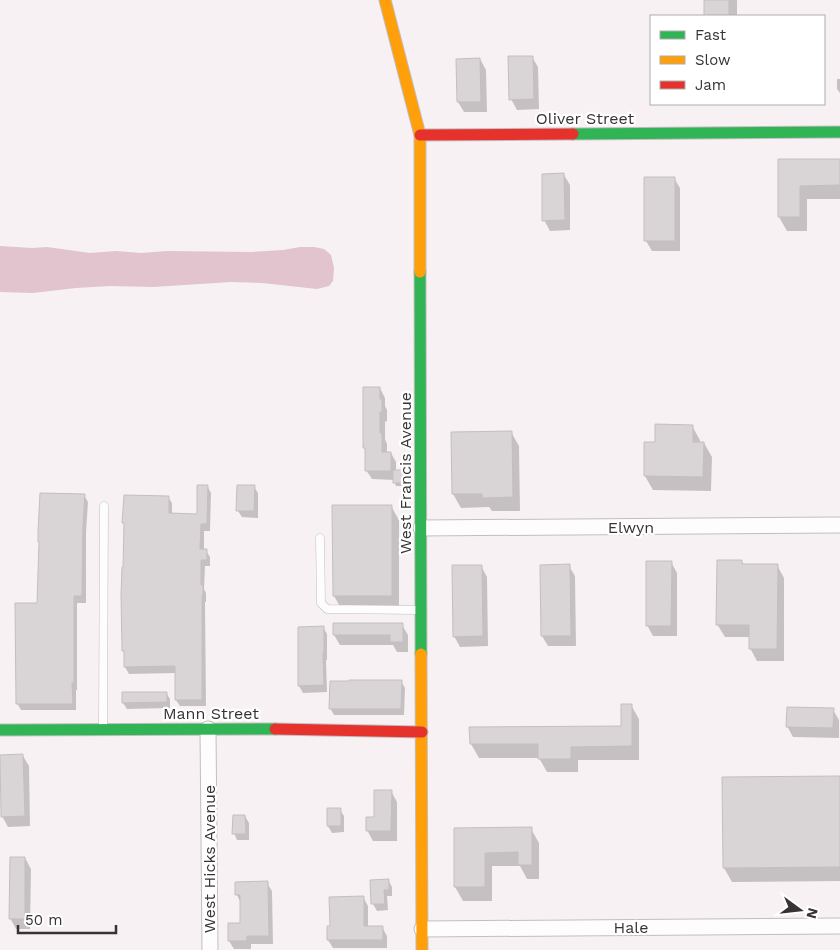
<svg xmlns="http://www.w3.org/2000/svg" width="840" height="950" viewBox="0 0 840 950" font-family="'Work Sans',sans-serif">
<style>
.water{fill:#e1c4cd}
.shadow{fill:#0003}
.building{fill:#d9d4d6;stroke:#c3bfc0}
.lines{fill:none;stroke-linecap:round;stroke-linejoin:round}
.lane-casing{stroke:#c2bebf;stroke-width:9}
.street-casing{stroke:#c2bebf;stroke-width:17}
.fast-casing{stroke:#c2bebf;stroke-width:13}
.slow-casing{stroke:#c2bebf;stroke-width:13}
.jam-casing{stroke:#c2bebf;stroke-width:13}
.lane{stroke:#fefdfd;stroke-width:8}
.street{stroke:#fefdfd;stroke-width:15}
.fast{stroke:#30b455;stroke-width:11}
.slow{stroke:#ff9f0a;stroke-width:11}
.jam{stroke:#e5322d;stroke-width:11}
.labels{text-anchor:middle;stroke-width:4.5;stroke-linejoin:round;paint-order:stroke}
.street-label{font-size:16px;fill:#373334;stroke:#fff}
</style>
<rect width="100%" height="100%" fill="#f7f1f3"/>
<path class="water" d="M 0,246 L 32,248 L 47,247 L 90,253 L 116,251 L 141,253 L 167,251 L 252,252 L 283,250 L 300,247 L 314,247 L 324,249 L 331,255 L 334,268 L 333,281 L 329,286 L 317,289 L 262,283 L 231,282 L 153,287 L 110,286 L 76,288 L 33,293 L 0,292 Z"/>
<path class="shadow" d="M 705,0 L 737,0 L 737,16 L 705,16 Z
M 532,57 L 538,67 L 539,109 L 517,110 L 511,99 Z
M 480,59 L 486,70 L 487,112 L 464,112 L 458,102 Z
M 837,79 L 840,79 L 840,93 L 837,89 Z
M 840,160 L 840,199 L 807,199 L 807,231 L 787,231 L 779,217 L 779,161 Z
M 564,175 L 570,185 L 570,230 L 550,231 L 544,220 Z
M 674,178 L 680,188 L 680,251 L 652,251 L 646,241 Z
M 380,388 L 385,398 L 385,406 L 387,410 L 387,421 L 385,422 L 385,439 L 387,444 L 387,453 L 391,453 L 396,462 L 396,471 L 404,471 L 405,474 L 405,486 L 396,486 L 394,480 L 372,479 L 366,470 L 366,452 L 364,447 Z
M 692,426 L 700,440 L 700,443 L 704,443 L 712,457 L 711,491 L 653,490 L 645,476 Z
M 511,432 L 519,446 L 520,511 L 492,511 L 489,507 L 461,508 L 453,494 Z
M 207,486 L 211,493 L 210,531 L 204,531 L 204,551 L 206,551 L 210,557 L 210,566 L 205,566 L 204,589 L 206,593 L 206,602 L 205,602 L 206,706 L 180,706 L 176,700 L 176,673 L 129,674 L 125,667 L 125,654 L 123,650 L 125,525 L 124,523 L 168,497 L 172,503 L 172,514 L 198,515 Z
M 254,487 L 258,493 L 258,518 L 242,517 L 238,511 Z
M 84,495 L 88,502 L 86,533 L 86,603 L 77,603 L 77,690 L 76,690 L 76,710 L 21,710 L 17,703 L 39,604 Z
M 334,506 L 391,506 L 399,520 L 399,610 L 342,610 L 334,596 Z
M 671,562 L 677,573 L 677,636 L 653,636 L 647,625 Z
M 742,562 L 744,565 L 777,565 L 784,578 L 784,661 L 757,661 L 750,648 L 750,637 L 725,637 L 717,624 Z
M 481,566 L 487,577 L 488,646 L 460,647 L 454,636 Z
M 569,566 L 575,576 L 576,646 L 548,646 L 542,636 Z
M 402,625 L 408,635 L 408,652 L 397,652 L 393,645 L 340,645 L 334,635 Z
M 323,627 L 327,634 L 327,660 L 326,660 L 327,692 L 303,693 L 299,686 L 299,628 Z
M 401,681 L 405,688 L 404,715 L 334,715 L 330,708 Z
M 166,693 L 170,699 L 170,708 L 127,709 L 123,703 Z
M 631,705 L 639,719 L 639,760 L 578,760 L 578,772 L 547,772 L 539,758 L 479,758 L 471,744 L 622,728 Z
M 833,710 L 839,720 L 839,738 L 793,737 L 787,726 Z
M 23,756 L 29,766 L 30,826 L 8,827 L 2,816 Z
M 840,777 L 840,881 L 732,882 L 724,868 Z
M 391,791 L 397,802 L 397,841 L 373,841 L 367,830 Z
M 340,810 L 344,816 L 344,832 L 332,833 L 328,826 Z
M 245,816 L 249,823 L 249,840 L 237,840 L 234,833 Z
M 455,829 L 531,829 L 539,843 L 539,879 L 527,879 L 520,866 L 492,866 L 492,901 L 463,901 L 455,887 Z
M 25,858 L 31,869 L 30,929 L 16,929 L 10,918 Z
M 388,880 L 392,887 L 392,896 L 387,896 L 388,910 L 377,911 L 373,904 Z
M 267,883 L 272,891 L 273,944 L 251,944 L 251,949 L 234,949 L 229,941 L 241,925 L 241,903 L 237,895 Z
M 363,897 L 368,906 L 368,927 L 382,927 L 387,936 L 387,948 L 333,948 L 328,940 L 331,928 Z"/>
<path class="building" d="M 704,0 L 729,0 L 729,16 L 704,16 Z
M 508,56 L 533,56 L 534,99 L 509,100 Z
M 480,58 L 481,102 L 457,102 L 456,59 Z
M 778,159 L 840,159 L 840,185 L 800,186 L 800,217 L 778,217 Z
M 564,173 L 565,220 L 542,221 L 542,174 Z
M 644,177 L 675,177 L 675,241 L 644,241 Z
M 363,387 L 380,387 L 380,399 L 382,399 L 382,412 L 380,412 L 380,433 L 382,433 L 382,452 L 391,452 L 391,471 L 365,471 L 365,448 L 363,448 Z
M 655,424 L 693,425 L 693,442 L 704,442 L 703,477 L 644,476 L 644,442 L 655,442 Z
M 512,431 L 513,497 L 482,498 L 482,494 L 452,494 L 451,432 Z
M 393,470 L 404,470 L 404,483 L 393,483 Z
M 197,485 L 208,485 L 207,524 L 201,524 L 200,549 L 207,549 L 207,560 L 201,560 L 201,585 L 203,585 L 203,595 L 202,595 L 202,700 L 175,700 L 175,666 L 124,667 L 124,651 L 122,651 L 121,595 L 122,567 L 123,567 L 124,523 L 122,523 L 124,495 L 169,496 L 169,513 L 197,514 Z
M 237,485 L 255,485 L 254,511 L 236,511 Z
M 40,493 L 85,494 L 83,525 L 82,596 L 74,596 L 74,683 L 72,683 L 73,704 L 16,704 L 15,603 L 37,603 L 39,542 L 38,542 L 38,531 Z
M 332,505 L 392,505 L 392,596 L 333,596 Z
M 717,560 L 742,560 L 742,564 L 778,564 L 777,649 L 749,649 L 749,625 L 716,625 Z
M 646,561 L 672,561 L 671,626 L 646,626 Z
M 570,564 L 571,636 L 541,636 L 540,565 Z
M 452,565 L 482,565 L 483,636 L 453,637 Z
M 333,623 L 403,623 L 403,642 L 390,642 L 390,635 L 333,635 Z
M 324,626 L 324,653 L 323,653 L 324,685 L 298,686 L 298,627 Z
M 349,680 L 402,680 L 401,709 L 329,709 L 330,681 L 349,681 Z
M 122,692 L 167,692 L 167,702 L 122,703 Z
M 621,704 L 632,704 L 632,746 L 571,747 L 571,759 L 538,759 L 538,744 L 470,744 L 469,727 L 621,726 Z
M 787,707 L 834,708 L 833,728 L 786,727 Z
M 23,754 L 25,816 L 1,817 L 0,755 Z
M 840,776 L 840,867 L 723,868 L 722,777 Z
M 374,790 L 392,790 L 391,831 L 366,831 L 366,817 L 374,817 Z
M 327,808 L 341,808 L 341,826 L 327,826 Z
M 233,815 L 245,815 L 246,834 L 232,834 Z
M 532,827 L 532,865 L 518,865 L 518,852 L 485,853 L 485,887 L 454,887 L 454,828 Z
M 10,857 L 25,857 L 25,919 L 9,919 Z
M 389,879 L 389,890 L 384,890 L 385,904 L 371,904 L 370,880 Z
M 268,881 L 269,936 L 247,936 L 247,941 L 228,941 L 228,923 L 240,923 L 240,895 L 235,895 L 235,882 Z
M 364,896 L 364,926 L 383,926 L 383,940 L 327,940 L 327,926 L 330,926 L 329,897 Z"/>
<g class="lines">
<g class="lane-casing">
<path id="lane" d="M 320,538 L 321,603 L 327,609 L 419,610
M 103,729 L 104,506"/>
</g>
<g class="street-casing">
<path id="street" d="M 421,528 L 840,525
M 208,729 L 210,950
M 422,929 L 840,926"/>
</g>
<g class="fast-casing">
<path id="fast" d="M 573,134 L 840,132
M 420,272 L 421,654
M 0,730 L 275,729"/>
</g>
<g class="slow-casing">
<path id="slow" d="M 385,0 L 420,135 L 420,272
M 421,654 L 422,950"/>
</g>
<g class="jam-casing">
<path id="jam" d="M 420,135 L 573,134
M 275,729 L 422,732"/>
</g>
<use href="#lane" class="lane"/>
<use href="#street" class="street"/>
<use href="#fast" class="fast"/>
<use href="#slow" class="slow"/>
<use href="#jam" class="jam"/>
</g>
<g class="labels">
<g class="street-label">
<text x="585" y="124">Oliver Street</text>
<text transform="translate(405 473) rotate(-90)" y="6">West Francis Avenue</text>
<text x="631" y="533">Elwyn</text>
<text x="211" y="719">Mann Street</text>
<text transform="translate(209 859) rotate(-90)" y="6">West Hicks Avenue</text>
<text x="631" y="933">Hale</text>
</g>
</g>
<rect x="650" y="15" width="175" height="90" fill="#ffffff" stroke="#afadae"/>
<rect x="660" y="31" width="25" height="8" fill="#30b455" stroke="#afadae"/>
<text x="695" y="40" font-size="15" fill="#373334">Fast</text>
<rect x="660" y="56" width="25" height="8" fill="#ff9f0a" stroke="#afadae"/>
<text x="695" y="65" font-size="15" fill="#373334">Slow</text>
<rect x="660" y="81" width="25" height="8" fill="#e5322d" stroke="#afadae"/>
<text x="695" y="90" font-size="15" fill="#373334">Jam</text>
<g transform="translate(800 910) rotate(105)" stroke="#ffffff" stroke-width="4" paint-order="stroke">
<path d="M0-4L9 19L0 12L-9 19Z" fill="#373334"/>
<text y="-8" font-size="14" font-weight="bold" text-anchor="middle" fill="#373334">N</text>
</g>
<path d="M18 925v8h98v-8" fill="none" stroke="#373334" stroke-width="2.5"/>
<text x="25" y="925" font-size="15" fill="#373334" stroke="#ffffff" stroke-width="4" paint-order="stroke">50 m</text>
</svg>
